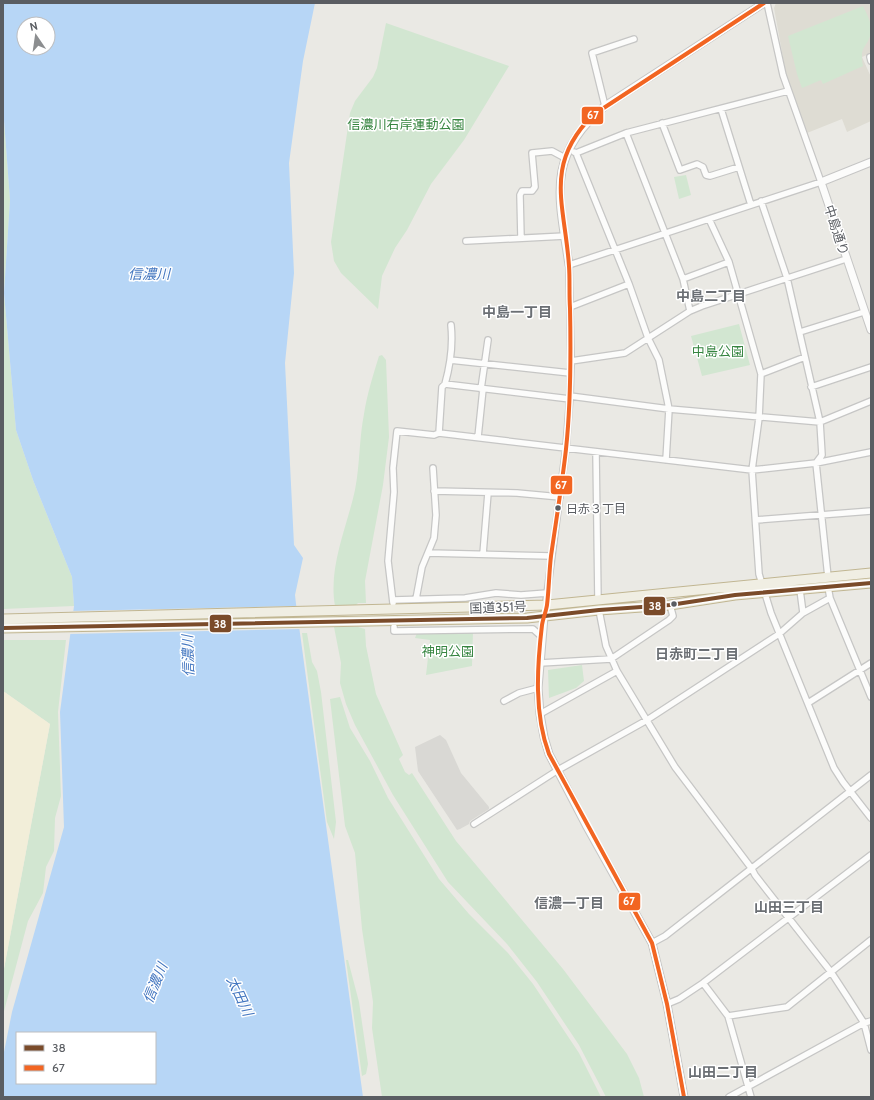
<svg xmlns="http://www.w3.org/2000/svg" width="874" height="1100" viewBox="0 0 874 1100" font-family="Cabin,'Noto Sans JP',sans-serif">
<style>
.industrial{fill:#d9d8d4}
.education{fill:#dedcd3}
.green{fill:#d2e6d1}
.sand{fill:#f2eed9}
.water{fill:#b7d6f6;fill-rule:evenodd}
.pier{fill:#eae9e4}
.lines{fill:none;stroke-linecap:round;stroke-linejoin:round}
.minor-casing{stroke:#c6c6c5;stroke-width:8}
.tertiary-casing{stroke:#c6c6c5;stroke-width:9}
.trunk-casing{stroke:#c1b692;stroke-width:11}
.minor{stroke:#fcfcfb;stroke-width:5.5}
.tertiary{stroke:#fcfcfb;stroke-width:7}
.trunk{stroke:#f0eee3;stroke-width:9}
.bus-1-casing{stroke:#fff;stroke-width:7}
.bus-2-casing{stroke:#fff;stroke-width:7}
.bus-1{stroke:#7a4b2a;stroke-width:4}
.bus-2{stroke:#f26522;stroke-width:4}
.bus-dot{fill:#5a5d62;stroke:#fff;stroke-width:1.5}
.labels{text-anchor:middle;stroke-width:3;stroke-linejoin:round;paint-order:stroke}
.bus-label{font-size:12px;fill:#5a5d62;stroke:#fff;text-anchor:start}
.park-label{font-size:13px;fill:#368540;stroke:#fff}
.street-label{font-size:13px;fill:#5a5d62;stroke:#fff}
.water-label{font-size:14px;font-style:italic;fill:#4477c0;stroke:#fff}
.neighbourhood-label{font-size:14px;font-weight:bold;fill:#6b6f74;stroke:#fff}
.line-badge{stroke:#fff;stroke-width:1.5}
.badge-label{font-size:11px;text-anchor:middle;font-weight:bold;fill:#fff}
</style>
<rect width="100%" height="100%" fill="#eae9e4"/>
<path class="industrial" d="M 440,735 L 446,740 L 461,773 L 489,807 L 489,809 L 470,821 L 469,824 L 460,829 L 457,830 L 418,771 L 415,747 Z"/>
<path class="education" d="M 776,3 L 871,3 L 871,53 L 862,57 L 871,77 L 871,121 L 847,132 L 842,119 L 807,133 L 786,74 L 774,8 Z"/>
<path class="green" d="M 863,6 C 866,13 873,24 871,33 C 867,49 859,45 863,66 L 823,84 L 821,80 L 802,88 L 797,74 L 788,36 Z
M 386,23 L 509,66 L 464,140 L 431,184 L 407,230 L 395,248 L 382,276 L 378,309 L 341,273 L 334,261 L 331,242 L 350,113 L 355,101 L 373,77 L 377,68 Z
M 3,107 L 10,200 L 4,293 L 16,430 L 33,480 L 72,577 L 74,606 L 3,609 Z
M 686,175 L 691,195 L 679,199 L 674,177 Z
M 739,324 L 750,365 L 702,376 L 691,336 Z
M 382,355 L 386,360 L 389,437 L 383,485 L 365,581 L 366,603 L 358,603 L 355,606 L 335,606 C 328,567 347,527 355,490 C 360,465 359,439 364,414 C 367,395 373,375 379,356 Z
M 334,627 L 358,627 L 365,629 L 366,646 L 376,694 L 403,755 L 399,759 L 405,772 L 409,775 L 412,773 L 456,841 L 563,969 L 627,1054 L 639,1078 L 644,1097 L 606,1097 L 579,1045 L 537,982 L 507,944 L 448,882 L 393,795 L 355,725 L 346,704 L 340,683 L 341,663 Z
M 473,632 L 472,666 L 426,675 L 430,640 L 415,638 L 417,633 Z
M 302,633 L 307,633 L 312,662 L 317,671 L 321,692 L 336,822 L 334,839 L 327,822 Z
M 3,640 L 66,640 L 58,712 L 61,796 L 55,818 L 54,851 L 46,867 L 43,893 L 28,921 L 3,1015 L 3,974 L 50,724 L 3,691 Z
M 582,665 L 584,681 L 576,688 L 549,698 L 548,670 Z
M 340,697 L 350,728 L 370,761 L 388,798 L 439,879 L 469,914 L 508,953 L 533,984 L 579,1053 L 601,1097 L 382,1097 L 372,1028 L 373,1002 L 362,929 L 355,853 L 345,826 L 330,699 Z
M 346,960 L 348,960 L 359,1002 L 368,1064 L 366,1074 L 362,1076 Z"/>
<path class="sand" d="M 3,691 L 50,724 L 3,974 Z"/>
<path class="water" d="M 3,3 L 315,3 L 303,61 L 289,163 L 294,273 L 285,363 L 294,545 L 303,558 L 295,595 L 296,604 L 363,1097 L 3,1097 L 3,1057 L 12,1012 L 64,827 L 60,712 L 74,606 L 72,577 L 33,480 L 16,430 L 4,293 L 10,200 L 3,107 ZM 24,24 L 48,24 L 48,48 L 24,48 ZM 17,1033 L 155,1033 L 155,1083 L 17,1083 Z"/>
<path class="pier" d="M 298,606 L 302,629 L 68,634 L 71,611 Z"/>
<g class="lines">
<g class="minor-casing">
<path id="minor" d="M 870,57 L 871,61
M 605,106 L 592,53 L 634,39
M 721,109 L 751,205
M 662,123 L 680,170 L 697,164 L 703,167 L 706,175 L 710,176 L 739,167
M 626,133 L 683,279 L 690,311
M 574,152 L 576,153 L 626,133 L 788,91
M 576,153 L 629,284 L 648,338 L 659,360 L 669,409 L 666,460
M 761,201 L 787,278 L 820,422 L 822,455 L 816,463 L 828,577
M 709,219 L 729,262 L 761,374 L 759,418 L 752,470 L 759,574 L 771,613 L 834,768 L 843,782 L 871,818
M 521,238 L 520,195 L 522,191 L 532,191 L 535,187 L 532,153 L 552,151 L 565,158
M 466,241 L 565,236
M 683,279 L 729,262
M 570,307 L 629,284
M 800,332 L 864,312
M 450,360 L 570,373
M 571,361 L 625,353 L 690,311 L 702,306 L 846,259
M 761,374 L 805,357
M 445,384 C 450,366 453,344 451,325
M 811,387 L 871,367
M 481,389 L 488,340
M 570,396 L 669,409 L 820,422 L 871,401
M 439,433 L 442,387 L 445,384 L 570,399
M 478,437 L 483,389
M 596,452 L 598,601
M 434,491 L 517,493 L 560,497
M 756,520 L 871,511
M 428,553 L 551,556
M 483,554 L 488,493
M 828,587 L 830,598 L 871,697
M 416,599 L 422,567 L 434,538 L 436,515 L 433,468
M 393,600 L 465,598 L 496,593 L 521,595 L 547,593
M 393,603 L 388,561 L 394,492 L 393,468 L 397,431 L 434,435 L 439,433 L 752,470 L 816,463 L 871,452
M 599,610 L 606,646 L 617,671 L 675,767 L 752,869 L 755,875 L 831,972 L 848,998 L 864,1023 L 871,1050
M 803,613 L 830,598
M 544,617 L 566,448 L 570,396 L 571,361 L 569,265 L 821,182 L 783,75 L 767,3
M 394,627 L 394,631 L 533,629 L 542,637
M 540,663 L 611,659 L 669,620 L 673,616 L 670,605
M 504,701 L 519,693 L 538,688
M 808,703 L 871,663
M 540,714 L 617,671
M 474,824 L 558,770 L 647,720 L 779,634 L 803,613 L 800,590
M 652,943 L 665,936 L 871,775
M 703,983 L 728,1016 L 751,1097
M 667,1004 L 679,999 L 703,983 L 871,855
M 728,1016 L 787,1007 L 871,940
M 729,1097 L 864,1023 L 871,1021"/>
</g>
<g class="tertiary-casing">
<path id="tertiary" d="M 871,162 L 821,182 L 871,330
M 569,265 C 559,197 545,156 605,106 L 764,3
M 544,617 L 538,688 L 540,714 L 544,737 L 549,754 L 586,825 L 652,943 L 667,1004 L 684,1097"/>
</g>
<g class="trunk-casing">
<path id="trunk" d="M 3,619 L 547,605 L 871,573
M 3,628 L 527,618 L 599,610 L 670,605 L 735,595 L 871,583"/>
</g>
<use href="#minor" class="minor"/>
<use href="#tertiary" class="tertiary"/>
<use href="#trunk" class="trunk"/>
<g class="bus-1-casing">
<path id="bus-1" d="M 3,628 L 527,618 L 599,610 L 670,605 L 735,595 L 871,583"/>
</g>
<g class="bus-2-casing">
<path id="bus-2" d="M 684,1097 L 667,1004 L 652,943 L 549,754 C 534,714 537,667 542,625 C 543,618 546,612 547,605 C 549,589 549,573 551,556 C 556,521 562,485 566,449 C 571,402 571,355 570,308 C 569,294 570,280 569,266 C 565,205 543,165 593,115 L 764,3"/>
</g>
<use href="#bus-1" class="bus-1"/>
<use href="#bus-2" class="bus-2"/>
</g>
<g class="bus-dot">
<circle cx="558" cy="508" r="3.5"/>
<circle cx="674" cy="604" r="3.5"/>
</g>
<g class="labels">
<g class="bus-label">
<text x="566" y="513">日赤３丁目</text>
</g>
<g class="park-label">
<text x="406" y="129">信濃川右岸運動公園</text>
<text x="718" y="356">中島公園</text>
<text x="448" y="656">神明公園</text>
</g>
<g class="street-label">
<text transform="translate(837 230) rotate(72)" y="5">中島通り</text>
<text transform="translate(498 607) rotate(-2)" y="5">国道351号</text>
</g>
<g class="water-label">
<text x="149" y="279">信濃川</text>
<text transform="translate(188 656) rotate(-92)" y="5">信濃川</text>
<text transform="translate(155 983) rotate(-68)" y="5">信濃川</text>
<text transform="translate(240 996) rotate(65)" y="5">太田川</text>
</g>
<g class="neighbourhood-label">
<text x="711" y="301">中島二丁目</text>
<text x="517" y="317">中島一丁目</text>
<text x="697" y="659">日赤町二丁目</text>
<text x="569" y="908">信濃一丁目</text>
<text x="789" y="912">山田三丁目</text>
<text x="723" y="1077">山田二丁目</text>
</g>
</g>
<g class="line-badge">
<rect x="581" y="106" width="23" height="19" rx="4" fill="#f26522"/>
<rect x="550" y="475" width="23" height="20" rx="4" fill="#f26522"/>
<rect x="643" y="596" width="23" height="20" rx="4" fill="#7a4b2a"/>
<rect x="209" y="614" width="23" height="19" rx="4" fill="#7a4b2a"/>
<rect x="618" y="892" width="23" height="19" rx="4" fill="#f26522"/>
</g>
<g class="badge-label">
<text x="593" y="119">67</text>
<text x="561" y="489">67</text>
<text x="655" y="610">38</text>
<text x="220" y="628">38</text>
<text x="629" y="905">67</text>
</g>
<rect width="874" height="1100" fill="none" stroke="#5a5d62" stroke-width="8"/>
<rect x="16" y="1032" width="140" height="52" fill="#ffffff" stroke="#bdbec0"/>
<rect x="24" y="1045" width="20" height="6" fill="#7a4b2a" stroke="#bdbec0"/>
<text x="52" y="1052" font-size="12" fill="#5a5d62">38</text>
<rect x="24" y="1065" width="20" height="6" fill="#f26522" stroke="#bdbec0"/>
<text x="52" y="1072" font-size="12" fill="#5a5d62">67</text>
<g transform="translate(36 36) rotate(347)"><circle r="19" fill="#ffffff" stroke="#bdbec0"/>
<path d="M0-3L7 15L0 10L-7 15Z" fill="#8c8e90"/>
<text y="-6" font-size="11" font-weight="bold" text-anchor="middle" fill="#5a5d62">N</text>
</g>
</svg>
